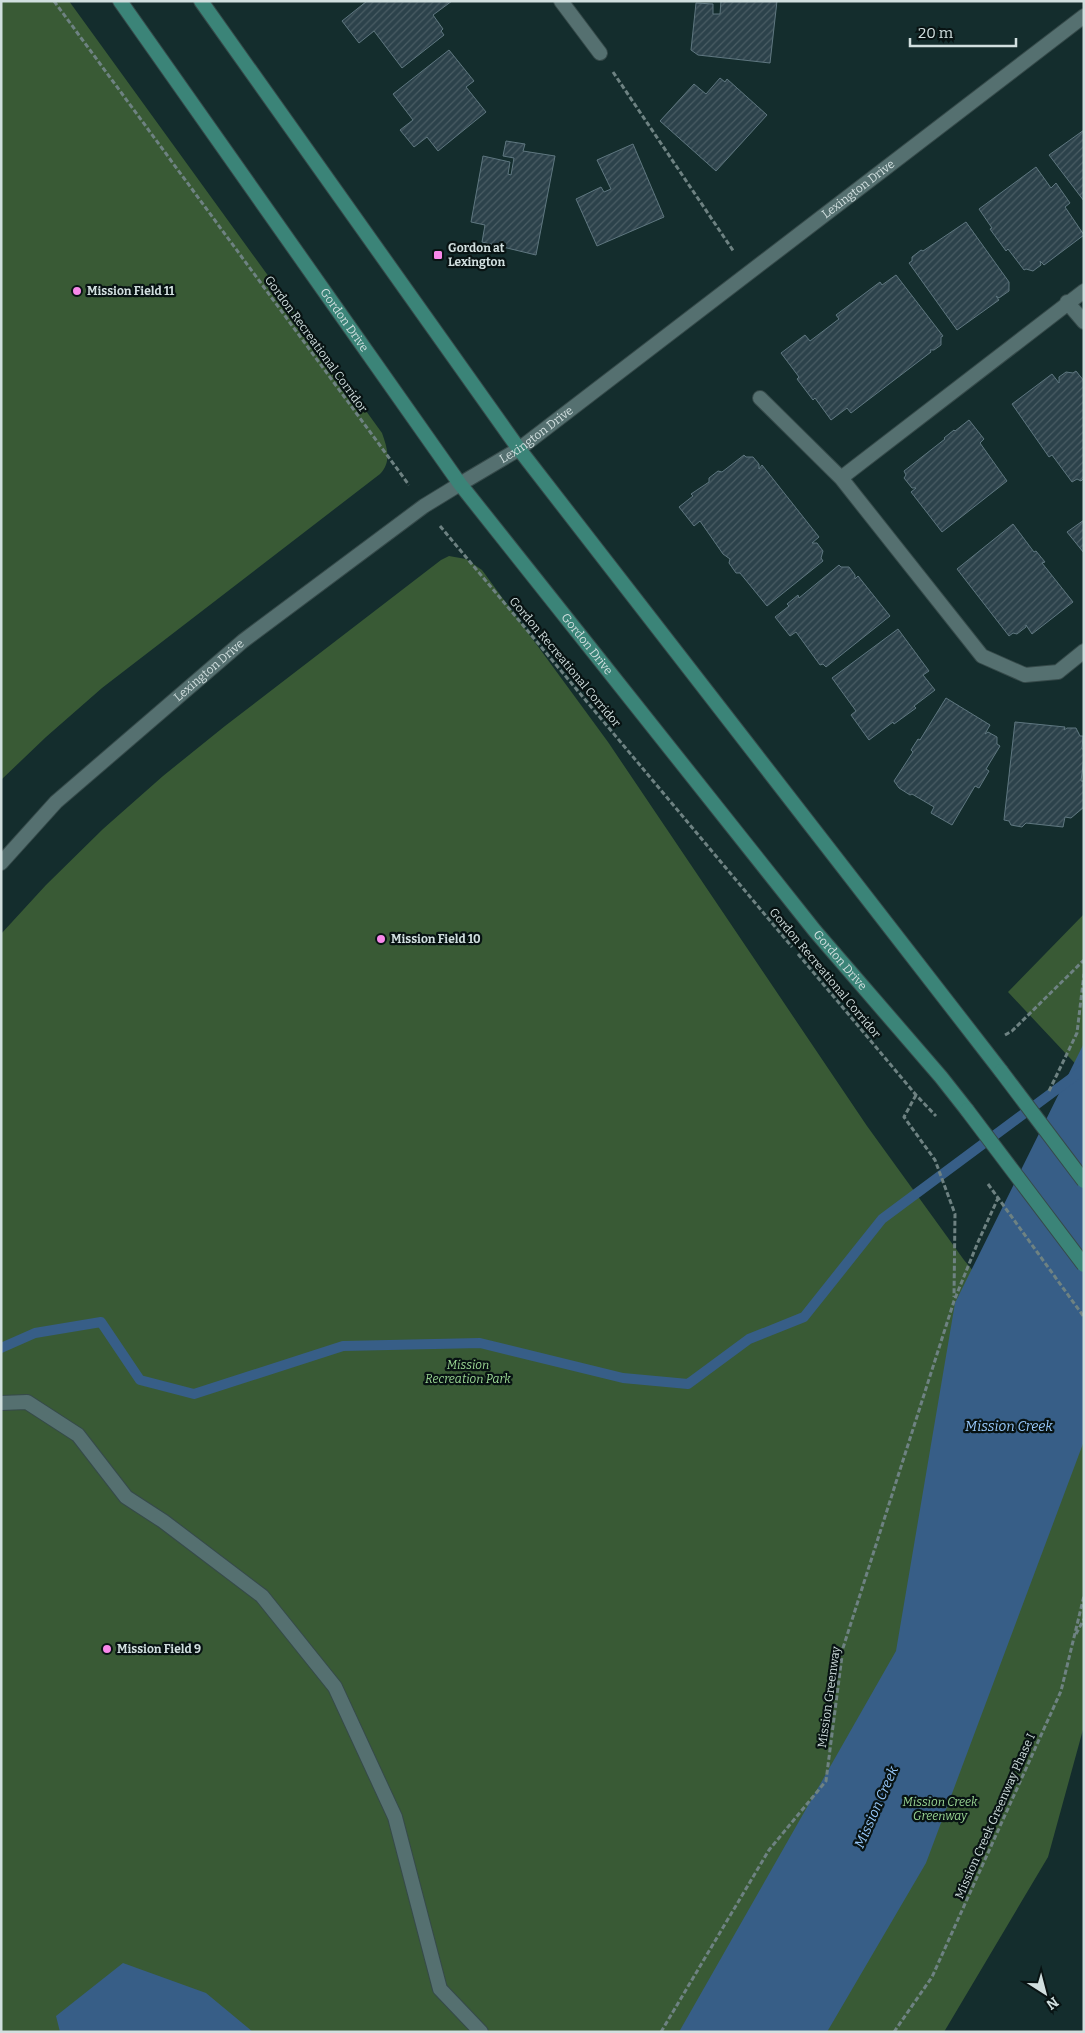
<svg xmlns="http://www.w3.org/2000/svg" width="1085" height="2033" viewBox="0 0 1085 2033" font-family="Bitter,serif">
<style>
.park{fill:#395a35}
.water{fill:#375e87}
.lines{fill:none;stroke-linecap:round;stroke-linejoin:round}
.stream{stroke:#375e87;stroke-width:10}
.building{fill:url(#building-hatch);stroke:#5f7780}
.service-casing{stroke:#364a4a;stroke-width:16}
.minor-casing{stroke:#364a4a;stroke-width:16}
.tertiary-casing{stroke:#364a4a;stroke-width:16}
.secondary-casing{stroke:#364a4a;stroke-width:16}
.path{stroke:#6e8282;stroke-width:3;stroke-dasharray:5 2.5;stroke-linecap:butt}
.service{stroke:#557070;stroke-width:14}
.minor{stroke:#557070;stroke-width:14}
.tertiary{stroke:#557070;stroke-width:14}
.secondary{stroke:#3b8478;stroke-width:14}
.secondary-bridge-casing{stroke:#364a4a;stroke-width:16;stroke-linecap:butt}
.path-bridge{stroke:#6e8282;stroke-width:3;stroke-dasharray:5 2.5;stroke-linecap:butt}
.secondary-bridge{stroke:#3b8478;stroke-width:14}
.poi-dot{fill:#f888ea;stroke:#081313;stroke-width:2}
.labels{text-anchor:middle;stroke-width:4.5;stroke-linejoin:round;paint-order:stroke}
.street-label{font-size:12px;fill:#d1dfdf;stroke:#081313}
.poi-label{font-size:12px;font-weight:bold;fill:#d1dfdf;stroke:#081313;text-anchor:start}
.park-label{font-size:12px;font-style:italic;fill:#9bd794;stroke:#081313}
.water-label{font-size:14px;font-style:italic;fill:#96c6f8;stroke:#081313}
</style>
<defs>
<pattern id="building-hatch" width="6" height="6" patternUnits="userSpaceOnUse" patternTransform="scale(1.25)"><rect width="6" height="6" fill="#2c424b"/><path d="M-1 1l2-2M0 6l6-6M5 7l2-2" fill="none" stroke="#4a5d64"/></pattern>
</defs>
<rect width="100%" height="100%" fill="#142d2d"/>
<path class="park" d="M 1,1 L 69,1 L 382,433 C 387,447 392,462 380,474 L 102,688 L 46,737 L 1,780 Z
M 449,556 L 466,559 L 482,570 L 608,742 L 867,1126 L 964,1260 L 1084,1403 L 1084,1726 L 1048,1857 L 944,2032 L 1,2032 L 1,934 L 46,885 L 103,829 L 163,776 L 225,726 L 441,560 Z
M 1084,914 L 1084,1073 L 1008,992 Z"/>
<path class="water" d="M 1084,1043 L 1084,1441 L 926,1863 L 827,2032 L 679,2032 L 896,1651 L 955,1303 Z
M 123,1963 L 206,1993 L 253,2032 L 60,2032 L 56,2016 Z"/>
<g class="lines">
<path class="stream" d="M 1,1348 L 35,1333 L 101,1322 L 140,1380 L 194,1394 L 343,1346 L 480,1343 L 623,1378 L 688,1384 L 749,1339 L 804,1317 L 882,1219 L 1084,1069"/>
</g>
<path class="building" d="M 367,1 L 452,1 L 433,15 L 443,29 L 441,31 L 444,35 L 402,68 L 374,31 L 359,43 L 342,21 Z
M 721,1 L 777,1 L 770,63 L 698,55 L 691,50 L 696,3 L 713,4 L 713,14 L 720,14 Z
M 449,50 L 474,81 L 466,87 L 486,112 L 438,151 L 427,137 L 414,147 L 400,130 L 413,120 L 393,94 Z
M 720,78 L 725,82 L 727,79 L 767,115 L 716,171 L 660,121 L 694,84 L 706,94 Z
M 1084,130 L 1084,201 L 1049,155 Z
M 506,141 L 525,144 L 523,151 L 555,156 L 536,255 L 482,242 L 485,225 L 471,222 L 483,156 L 510,162 L 508,174 L 511,175 L 514,158 L 503,156 Z
M 633,144 L 664,217 L 597,246 L 576,199 L 601,187 L 604,192 L 611,189 L 597,160 Z
M 1036,167 L 1051,188 L 1056,183 L 1070,203 L 1065,207 L 1084,235 L 1044,265 L 1040,261 L 1041,265 L 1033,271 L 1026,269 L 1024,270 L 1008,249 L 1006,251 L 990,229 L 992,228 L 979,209 Z
M 966,222 L 1009,282 L 1009,291 L 999,298 L 996,296 L 999,300 L 957,330 L 909,263 L 912,261 L 912,257 L 921,250 L 923,251 Z
M 896,275 L 943,336 L 941,337 L 941,345 L 934,350 L 930,350 L 931,352 L 851,413 L 847,408 L 831,420 L 815,398 L 813,400 L 797,379 L 799,377 L 781,353 L 805,335 L 810,341 L 839,319 L 836,315 L 880,282 L 882,285 Z
M 1076,371 L 1084,381 L 1084,478 L 1081,481 L 1077,479 L 1072,482 L 1052,455 L 1049,457 L 1012,404 L 1052,374 L 1059,383 L 1059,377 L 1066,372 L 1073,373 Z
M 969,420 L 984,439 L 980,443 L 1007,481 L 942,532 L 911,492 L 916,488 L 912,488 L 904,478 L 906,475 L 904,471 L 945,439 L 944,438 L 954,430 L 955,431 Z
M 744,455 L 746,457 L 753,457 L 759,464 L 759,469 L 762,465 L 819,537 L 812,543 L 817,543 L 823,551 L 821,558 L 823,561 L 767,606 L 740,573 L 736,573 L 729,563 L 730,559 L 723,554 L 700,521 L 694,526 L 679,507 L 693,496 L 691,494 L 709,482 L 709,478 L 718,471 L 722,472 Z
M 1084,520 L 1084,553 L 1067,532 Z
M 1013,524 L 1034,552 L 1036,551 L 1045,562 L 1042,563 L 1073,602 L 1032,634 L 1026,625 L 1026,627 L 1017,634 L 1013,633 L 1009,636 L 957,569 Z
M 839,565 L 841,567 L 849,567 L 855,575 L 855,579 L 858,576 L 890,616 L 826,667 L 823,664 L 820,665 L 796,632 L 790,636 L 775,617 L 789,606 L 787,604 L 798,595 L 799,598 Z
M 898,629 L 929,671 L 923,675 L 935,690 L 914,706 L 916,708 L 894,724 L 893,722 L 869,740 L 851,715 L 856,711 L 832,678 Z
M 946,698 L 990,725 L 985,734 L 988,732 L 997,737 L 997,744 L 1000,746 L 986,769 L 989,771 L 979,788 L 975,786 L 952,825 L 931,813 L 934,807 L 912,794 L 910,795 L 899,788 L 894,781 L 913,752 L 911,750 L 918,739 L 920,740 Z
M 1015,722 L 1065,727 L 1064,730 L 1067,728 L 1076,728 L 1080,736 L 1083,736 L 1082,749 L 1084,749 L 1084,758 L 1081,781 L 1084,781 L 1084,807 L 1071,818 L 1065,817 L 1063,827 L 1026,823 L 1022,827 L 1011,825 L 1009,821 L 1004,820 Z"/>
<g class="lines">
<g class="service-casing">
<path id="service" d="M 1067,302 L 1084,322
M 760,398 L 841,478 L 982,656 L 1025,675 L 1058,672 L 1084,651
M 841,478 L 1084,291
M 1,1403 L 27,1402 L 78,1435 L 126,1497 L 163,1521 L 262,1596 L 335,1687 L 395,1817 L 440,1989 L 481,2032"/>
</g>
<g class="minor-casing">
<g id="minor">
<path d="M 561,1 L 600,53"/>
<path id="s1" d="M 1,863 L 56,802 L 243,641 L 424,506 L 460,484"/>
</g>
</g>
<g class="tertiary-casing">
<g id="tertiary">
<path id="s2" d="M 460,484 L 519,449 L 1084,16"/>
</g>
</g>
<g class="secondary-casing">
<g id="secondary">
<path id="s3" d="M 120,1 L 460,484 L 815,931 L 941,1077 L 967,1110"/>
<path d="M 201,1 L 519,449 L 1001,1071"/>
</g>
</g>
<path class="path" d="M 54,1 L 409,485
M 613,72 L 734,252
M 440,526 L 792,947
M 798,954 L 916,1095 L 936,1116
M 1005,1035 L 1012,1031 L 1084,960
M 1049,1091 L 1077,1033 L 1084,974
M 916,1095 L 904,1117 L 935,1160 L 955,1214 L 954,1297
M 1076,1634 L 1084,1619
M 661,2032 L 769,1850 L 826,1781 L 843,1648 L 954,1301 L 978,1242 L 999,1196
M 894,2032 L 932,1977 L 1061,1691 L 1084,1596"/>
<use href="#service" class="service"/>
<use href="#minor" class="minor"/>
<use href="#tertiary" class="tertiary"/>
<use href="#secondary" class="secondary"/>
<g class="secondary-bridge-casing">
<path id="secondary-bridge" d="M 1001,1071 L 1084,1181
M 967,1110 L 1084,1265"/>
</g>
<path class="path-bridge" d="M 988,1184 L 1084,1317"/>
<use href="#secondary-bridge" class="secondary-bridge"/>
</g>
<g class="poi-dot">
<rect x="433" y="250" width="10" height="10" rx="2.5"/>
<circle cx="77" cy="291" r="5"/>
<circle cx="381" cy="939" r="5"/>
<circle cx="107" cy="1649" r="5"/>
</g>
<g class="labels">
<g class="street-label">
<text dy="4" stroke="none"><textPath href="#s2" startOffset="496">Lexington Drive</textPath></text>
<text dy="4" stroke="none"><textPath href="#s3" startOffset="390">Gordon Drive</textPath></text>
<text transform="translate(316 344) rotate(54)" y="4">Gordon Recreational Corridor</text>
<text dy="4" stroke="none"><textPath href="#s2" startOffset="91">Lexington Drive</textPath></text>
<text dy="4" stroke="none"><textPath href="#s3" startOffset="795">Gordon Drive</textPath></text>
<text transform="translate(565 662) rotate(50)" y="4">Gordon Recreational Corridor</text>
<text dy="4" stroke="none"><textPath href="#s1" startOffset="284">Lexington Drive</textPath></text>
<text dy="4" stroke="none"><textPath href="#s3" startOffset="1200">Gordon Drive</textPath></text>
<text transform="translate(825 973) rotate(50)" y="4">Gordon Recreational Corridor</text>
<text transform="translate(829 1697) rotate(-82)" y="4">Mission Greenway</text>
<text transform="translate(995 1816) rotate(-66)" y="4">Mission Creek Greenway Phase I</text>
</g>
<g class="poi-label">
<text x="448" y="252">Gordon at<tspan x="448" dy="14">Lexington</tspan></text>
<text x="87" y="295">Mission Field 11</text>
<text x="391" y="943">Mission Field 10</text>
<text x="117" y="1653">Mission Field 9</text>
</g>
<g class="park-label">
<text x="468" y="1369">Mission<tspan x="468" dy="14">Recreation Park</tspan></text>
<text x="940" y="1806">Mission Creek<tspan x="940" dy="14">Greenway</tspan></text>
</g>
<g class="water-label">
<text x="1009" y="1431">Mission Creek</text>
<text transform="translate(876 1807) rotate(-66)" y="5">Mission Creek</text>
</g>
</g>
<rect width="1085" height="2033" fill="none" stroke="#d1dfdf" stroke-width="5"/>
<g transform="translate(1045 1993) rotate(144)" stroke="#081313" stroke-width="4" paint-order="stroke">
<path d="M0-4L9 19L0 12L-9 19Z" fill="#d1dfdf"/>
<text y="-8" font-size="14" font-weight="bold" text-anchor="middle" fill="#d1dfdf">N</text>
</g>
<path d="M910 38v8h106v-8" fill="none" stroke="#d1dfdf" stroke-width="2.5"/>
<text x="918" y="38" font-size="15" fill="#d1dfdf" stroke="#081313" stroke-width="4" paint-order="stroke">20 m</text>
</svg>
